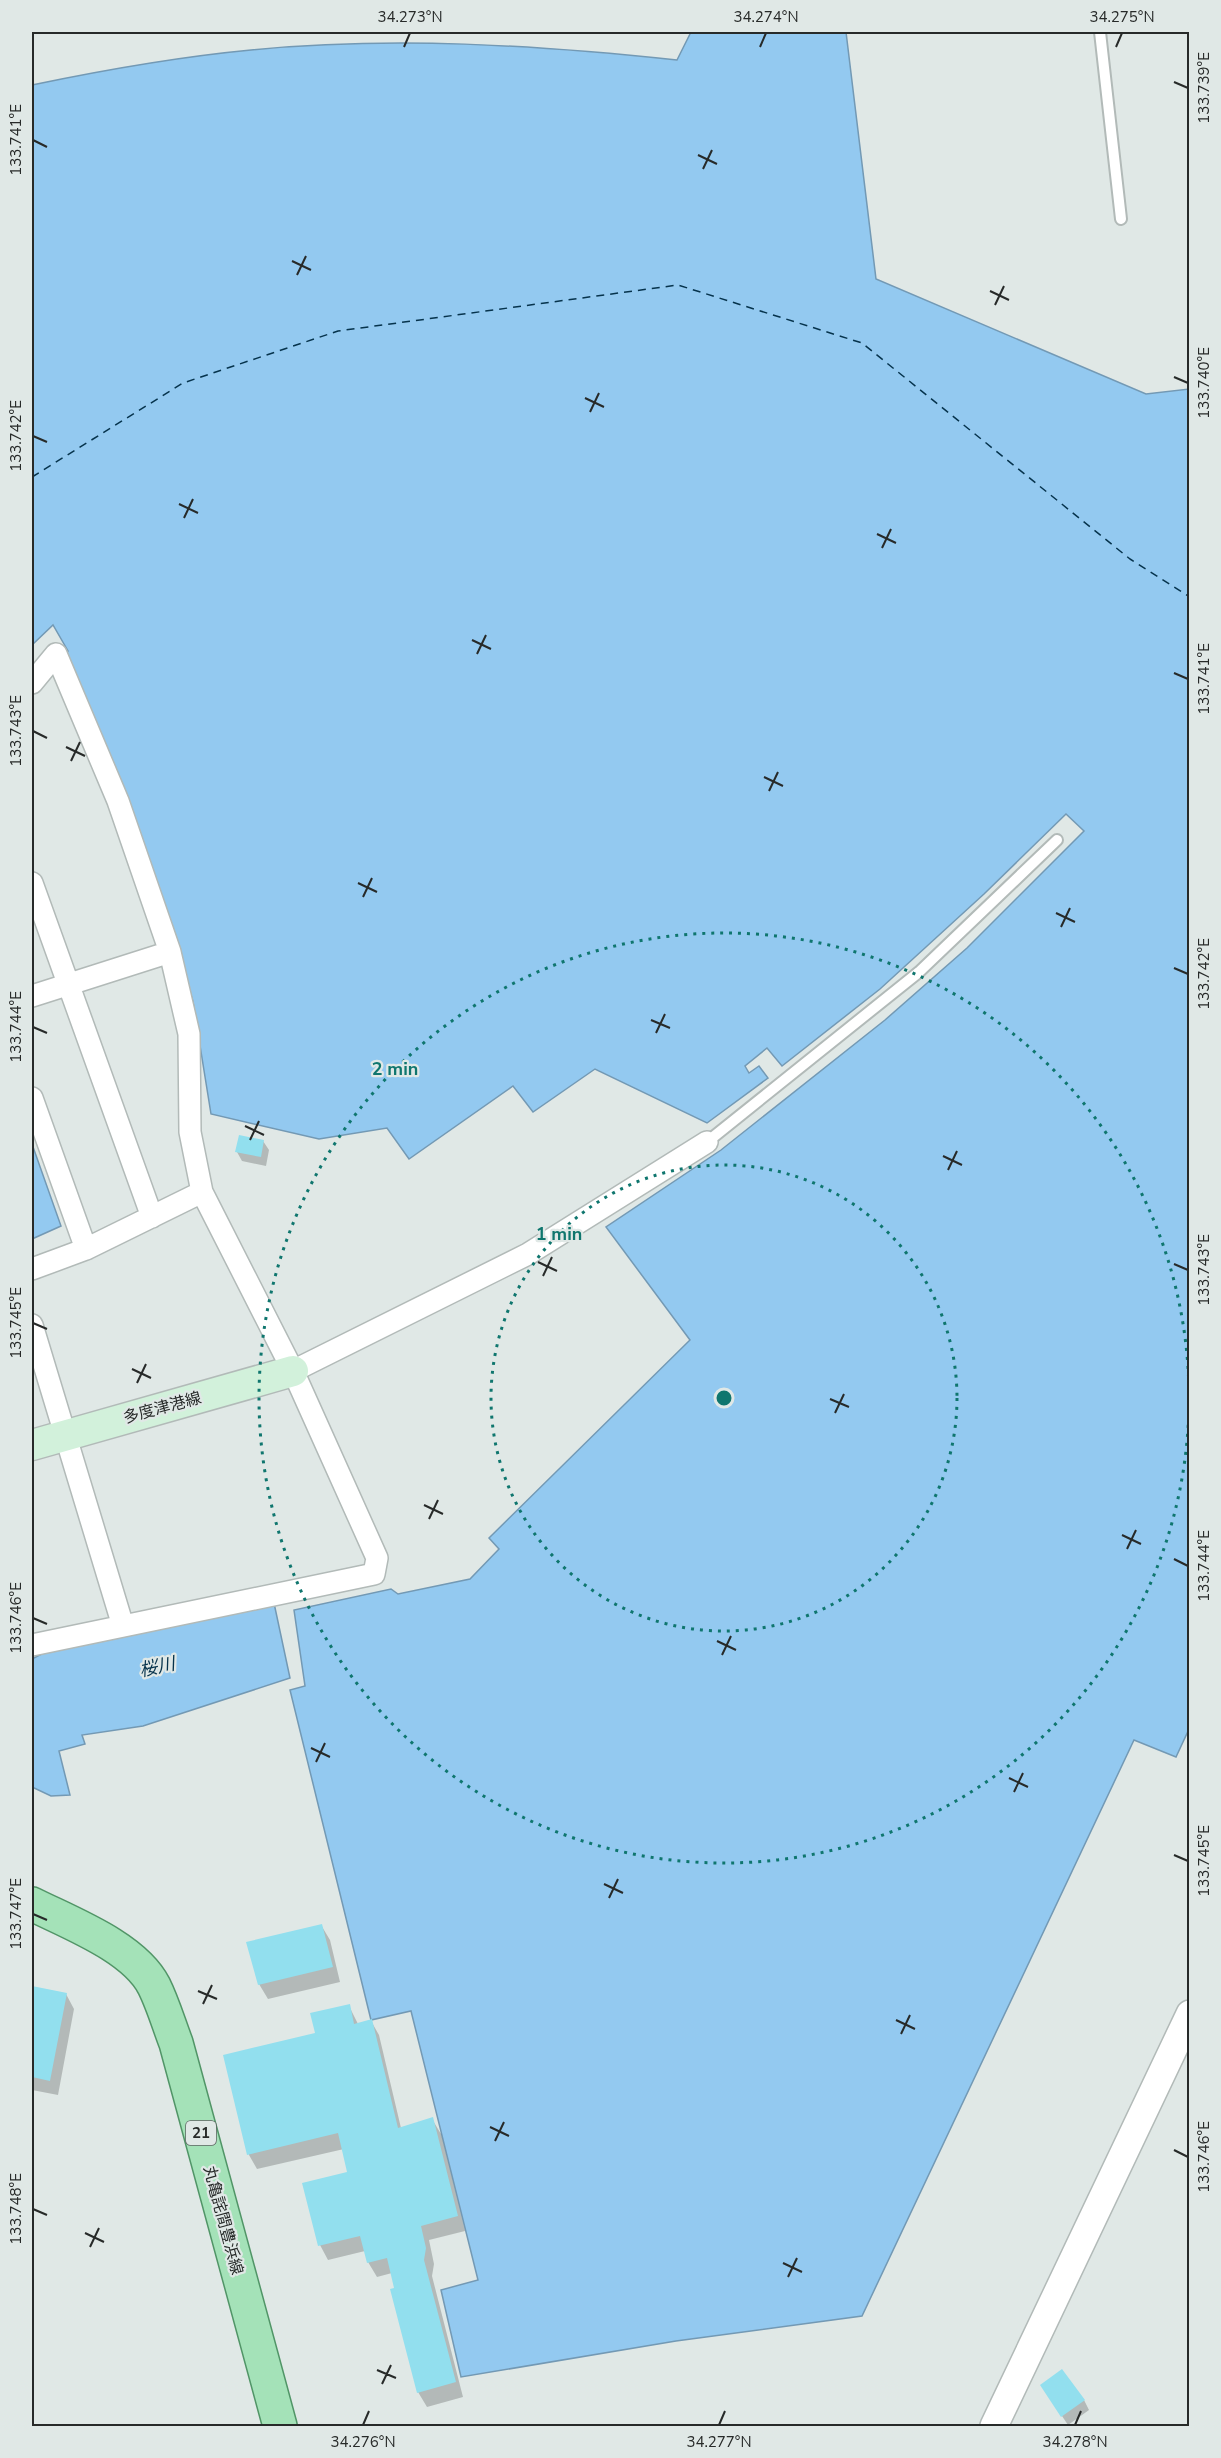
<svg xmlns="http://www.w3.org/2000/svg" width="1221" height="2458" viewBox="0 0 1221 2458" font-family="'Nunito Sans','Noto Sans JP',sans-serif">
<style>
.water{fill:#93c9f0;stroke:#7399b4;stroke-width:1.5}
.shadow{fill:#0003}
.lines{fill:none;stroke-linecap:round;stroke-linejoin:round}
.ferry{stroke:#06334c;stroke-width:1.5;stroke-dasharray:8 6;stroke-linecap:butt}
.building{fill:#92dfee}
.service-casing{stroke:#b2bab8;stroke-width:14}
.minor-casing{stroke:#b2bab8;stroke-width:24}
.tertiary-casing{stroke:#b2bab8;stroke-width:30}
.secondary-casing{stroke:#b2bab8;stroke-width:33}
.primary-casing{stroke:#519567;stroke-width:36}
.service{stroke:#fff;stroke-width:10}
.minor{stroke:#fff;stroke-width:21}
.tertiary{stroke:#fff;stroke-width:27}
.secondary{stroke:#d2f1db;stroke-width:30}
.primary{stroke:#a4e2b8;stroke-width:33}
.ticks{fill:none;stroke:#272a29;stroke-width:2}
.ring{fill:none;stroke:#0f766e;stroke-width:3;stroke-dasharray:3 6}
.labels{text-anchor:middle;stroke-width:4.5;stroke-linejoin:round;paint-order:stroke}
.shield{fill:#e0e8e6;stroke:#5e6362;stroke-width:1.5}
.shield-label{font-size:15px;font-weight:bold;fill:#272a29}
.street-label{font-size:16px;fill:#272a29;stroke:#e0e8e6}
.water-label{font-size:18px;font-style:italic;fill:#06334c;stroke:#e0e8e6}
.centre{fill:#0f766e;stroke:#e0e8e6;stroke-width:3}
.ring-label{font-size:18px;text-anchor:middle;font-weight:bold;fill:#0f766e;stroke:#e0e8e6;stroke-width:4.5;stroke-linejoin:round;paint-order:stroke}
.neatline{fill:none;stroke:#272a29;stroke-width:2}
.ticks-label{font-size:15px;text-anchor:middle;fill:#272a29}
</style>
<rect width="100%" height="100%" fill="#e0e8e6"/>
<path class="water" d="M 691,32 L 846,32 L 876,279 L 1146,394 L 1189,389 L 1189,1729 L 1176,1757 L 1134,1740 L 862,2316 L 676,2341 L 461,2377 L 441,2290 L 478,2280 L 411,2011 L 371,2020 L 290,1690 L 305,1686 L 294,1610 L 391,1589 L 398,1594 L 470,1579 L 499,1549 L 489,1538 L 690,1340 L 606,1227 L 721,1150 L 885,1020 L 967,948 L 1084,831 L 1066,814 L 984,894 L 880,989 L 782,1066 L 767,1048 L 745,1066 L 749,1073 L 759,1066 L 768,1078 L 707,1123 L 595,1069 L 533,1112 L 513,1086 L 409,1159 L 387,1128 L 319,1139 L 211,1114 L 193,1002 L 177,946 L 65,657 L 68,651 L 53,625 L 32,645 L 32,85 C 104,70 177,57 251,50 C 394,36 535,45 677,60 Z
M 32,1144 L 61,1226 L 32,1239 Z
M 274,1603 L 290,1678 L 143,1726 L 82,1735 L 85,1744 L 59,1751 L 70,1795 L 51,1796 L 32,1787 L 32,1659 L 49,1650 Z"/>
<path class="shadow" d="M 263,1141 L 269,1150 L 266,1166 L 242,1161 L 237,1152 Z
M 321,1925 L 330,1940 L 340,1982 L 268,1999 L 259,1984 Z
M 32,1988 L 66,1994 L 74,2009 L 58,2095 L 32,2090 Z
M 349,2006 L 358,2024 L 371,2021 L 379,2035 L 401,2128 L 432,2119 L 441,2134 L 465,2231 L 429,2240 L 434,2264 L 432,2276 L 463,2397 L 427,2407 L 418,2392 L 392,2273 L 377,2277 L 368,2262 L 365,2251 L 328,2260 L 320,2245 L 349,2173 L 344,2149 L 257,2169 L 249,2155 L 225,2056 L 317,2034 Z
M 1048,2395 L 1084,2400 L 1089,2410 L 1068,2425 Z"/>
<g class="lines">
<path class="ferry" d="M 32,477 L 183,383 L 338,331 L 678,285 L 862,343 L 1130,559 L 1190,597"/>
</g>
<path class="building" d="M 239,1135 L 264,1140 L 261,1157 L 235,1152 Z
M 322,1924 L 333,1967 L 258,1985 L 246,1942 Z
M 32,1986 L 67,1993 L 50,2081 L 32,2077 Z
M 350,2004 L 354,2024 L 372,2019 L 398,2128 L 433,2117 L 458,2216 L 421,2226 L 426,2248 L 424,2260 L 456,2382 L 417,2393 L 390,2289 L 394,2288 L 387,2258 L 367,2263 L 360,2236 L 318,2246 L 302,2183 L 347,2172 L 338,2133 L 247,2155 L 223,2055 L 315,2033 L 310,2013 Z
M 1062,2369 L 1085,2400 L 1061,2417 L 1040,2385 Z"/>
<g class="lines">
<g class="service-casing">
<path id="service" d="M 1100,32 L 1121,219
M 707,1142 L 919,972 L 1057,840"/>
</g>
<g class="minor-casing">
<path id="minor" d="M 32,683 L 56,654 L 118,801 L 170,952
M 32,883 L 152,1217
M 32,996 L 170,952 L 189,1034 L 190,1132 L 202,1192 L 293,1371
M 32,1098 L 86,1249
M 32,1269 L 86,1249 L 202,1192
M 32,1325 L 123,1626
M 32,1645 L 374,1574 L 377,1558 L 293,1371 L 528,1254 L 707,1142"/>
</g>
<g class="tertiary-casing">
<path id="tertiary" d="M 994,2426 L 1190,2014"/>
</g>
<g class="secondary-casing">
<path id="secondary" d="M 32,1445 L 293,1371"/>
</g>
<g class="primary-casing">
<path id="primary" d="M 32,1904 C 70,1923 134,1947 154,1986 C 163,2004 169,2025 176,2043 L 280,2426"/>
</g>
<use href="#service" class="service"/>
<use href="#minor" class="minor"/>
<use href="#tertiary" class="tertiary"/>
<use href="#secondary" class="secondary"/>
<use href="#primary" class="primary"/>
</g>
<path class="ticks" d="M 404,47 L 410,33M 760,47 L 766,33M 1116,47 L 1122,33M 1174,82 L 1188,88M 33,140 L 47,147M 698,155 L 717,164M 703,169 L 712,150M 292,261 L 311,270M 297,275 L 306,256M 990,291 L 1009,300M 995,305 L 1004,286M 1174,377 L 1188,383M 585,398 L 604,407M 590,412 L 599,393M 33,436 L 47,442M 179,504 L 198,513M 184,518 L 193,499M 877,534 L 896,543M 882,548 L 891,529M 472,640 L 491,649M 477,654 L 486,635M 1174,673 L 1188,679M 33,731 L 47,738M 66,747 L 85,756M 71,761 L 80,742M 764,777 L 783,786M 769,791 L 778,772M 358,883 L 377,892M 363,897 L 372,878M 1056,913 L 1075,922M 1061,927 L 1070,908M 1174,968 L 1188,974M 651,1020 L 670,1028M 33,1027 L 47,1033M 656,1033 L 665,1014M 245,1126 L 264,1135M 250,1140 L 259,1121M 943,1156 L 962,1165M 948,1170 L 957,1151M 538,1262 L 557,1271M 1174,1264 L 1188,1270M 543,1276 L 552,1257M 33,1323 L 47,1329M 132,1369 L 151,1378M 137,1383 L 146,1364M 830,1399 L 849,1407M 835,1413 L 844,1394M 424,1505 L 443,1514M 429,1519 L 438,1500M 1122,1535 L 1141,1544M 1127,1549 L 1136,1530M 1174,1559 L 1188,1566M 33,1618 L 47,1624M 717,1641 L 736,1650M 722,1655 L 731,1636M 311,1748 L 330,1757M 316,1762 L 325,1743M 1009,1778 L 1028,1787M 1014,1792 L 1023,1773M 1174,1855 L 1188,1861M 604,1884 L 623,1893M 609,1898 L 618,1879M 33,1914 L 47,1920M 198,1991 L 217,1999M 203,2004 L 212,1985M 896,2020 L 915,2029M 901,2034 L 910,2015M 490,2127 L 509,2136M 495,2141 L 504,2122M 1174,2150 L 1188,2157M 33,2209 L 47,2215M 85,2233 L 104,2242M 90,2247 L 99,2228M 783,2263 L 802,2272M 788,2277 L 797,2258M 377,2370 L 396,2378M 382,2384 L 391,2365M 363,2425 L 369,2411M 719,2425 L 725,2411M 1075,2425 L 1081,2411"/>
<g class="ring">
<circle cx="724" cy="1398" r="233"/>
<circle cx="724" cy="1398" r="465"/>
</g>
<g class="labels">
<rect class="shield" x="186" y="2121" width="30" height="24" rx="4.5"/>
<g class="shield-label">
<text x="201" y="2138">21</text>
</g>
<g class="street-label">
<text transform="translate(162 1407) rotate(-15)" y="6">多度津港線</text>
<text transform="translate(224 2220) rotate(75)" y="6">丸亀詫間豊浜線</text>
</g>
<g class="water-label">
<text transform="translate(157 1667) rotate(-12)" y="6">桜川</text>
</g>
</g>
<circle cx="724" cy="1398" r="9" class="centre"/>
<g class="ring-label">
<text x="395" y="1075">2 min</text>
<text x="559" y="1240">1 min</text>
</g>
<rect width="1221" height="2458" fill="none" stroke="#e0e8e6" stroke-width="66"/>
<rect x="33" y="33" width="1155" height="2392" class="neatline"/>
<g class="ticks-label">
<text x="410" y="22">34.273°N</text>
<text x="766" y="22">34.274°N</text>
<text x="1122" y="22">34.275°N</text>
<text transform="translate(1204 88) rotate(-90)" y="5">133.739°E</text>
<text transform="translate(16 140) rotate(-90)" y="5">133.741°E</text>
<text transform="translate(1204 383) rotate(-90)" y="5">133.740°E</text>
<text transform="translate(16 436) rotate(-90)" y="5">133.742°E</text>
<text transform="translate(1204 679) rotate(-90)" y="5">133.741°E</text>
<text transform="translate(16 731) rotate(-90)" y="5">133.743°E</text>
<text transform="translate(1204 974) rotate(-90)" y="5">133.742°E</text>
<text transform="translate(16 1027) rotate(-90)" y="5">133.744°E</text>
<text transform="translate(1204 1270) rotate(-90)" y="5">133.743°E</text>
<text transform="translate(16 1323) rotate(-90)" y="5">133.745°E</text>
<text transform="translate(1204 1566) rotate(-90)" y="5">133.744°E</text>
<text transform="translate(16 1618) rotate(-90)" y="5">133.746°E</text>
<text transform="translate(1204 1861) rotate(-90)" y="5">133.745°E</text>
<text transform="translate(16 1914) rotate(-90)" y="5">133.747°E</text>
<text transform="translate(1204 2157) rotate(-90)" y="5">133.746°E</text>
<text transform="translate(16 2209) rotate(-90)" y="5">133.748°E</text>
<text x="363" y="2447">34.276°N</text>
<text x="719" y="2447">34.277°N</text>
<text x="1075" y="2447">34.278°N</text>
</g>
</svg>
